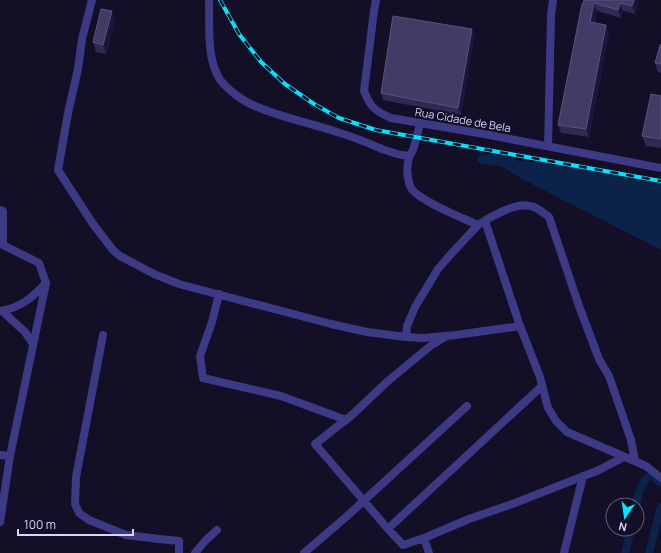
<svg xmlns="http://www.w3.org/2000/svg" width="661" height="553" viewBox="0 0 661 553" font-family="Manrope,sans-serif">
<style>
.water{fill:#0c2248}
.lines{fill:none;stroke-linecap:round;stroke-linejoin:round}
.canal{stroke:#0c2248;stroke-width:8}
.minor{stroke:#3d3a85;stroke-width:8}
.rail-casing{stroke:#00e5ff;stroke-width:4}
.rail{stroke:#130f26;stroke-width:2.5;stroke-dasharray:8;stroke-linecap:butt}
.wall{fill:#312854}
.shaded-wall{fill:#1d163a}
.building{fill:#433a66;stroke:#5a527e}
.labels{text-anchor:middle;stroke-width:3.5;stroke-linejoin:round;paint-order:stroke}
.street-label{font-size:11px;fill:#d9d4ff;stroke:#130f26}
</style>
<rect width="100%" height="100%" fill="#130f26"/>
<path class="water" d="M 496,153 L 519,161 L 557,163 L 600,172 L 661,183 L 661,250 L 522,179 L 501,166 L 481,164 L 477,160 L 479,155 Z"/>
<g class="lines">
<path class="canal" d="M 636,505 C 639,494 640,480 652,475 L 661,483
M 625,553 L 631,529
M 649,553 L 661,507"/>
<path class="minor" d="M 92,0 L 82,39 L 78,69 L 68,113 L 58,170 L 93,224 L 113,250 L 120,256 L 154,274 L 179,284 L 331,324 L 367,332 L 406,337 L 424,338 L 456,335 L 520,326 L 540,377 L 548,408 L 556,421 L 567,432 L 646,466 L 661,478
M 209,0 C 210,25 206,56 219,78 C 225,88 244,102 255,106 C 282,118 312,123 340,133 C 354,137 368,143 382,149 C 391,152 399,156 409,156
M 376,0 L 374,11 L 364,91 C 371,108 375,111 391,118 L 484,134 L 661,168
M 420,123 C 418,132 416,141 413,150 C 412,153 409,155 409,158 C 406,167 407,180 411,188 C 419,201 463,218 478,225 C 490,217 516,202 530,206 C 538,207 543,213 549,217 L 579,306 L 599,359 L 609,376 L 631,440 L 635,461
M 548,146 L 551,16 L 553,0
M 0,210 L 3,211 L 3,245 L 39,263 L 46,283 L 10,456
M 485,221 L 520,326
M 219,294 L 212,322 L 200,356 L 203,378 L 281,396 L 346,420
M 0,311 C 20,308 32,298 46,283
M 2,311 L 25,332 L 33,344
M 103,335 L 76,477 L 75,504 L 79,513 L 89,520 L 126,535 L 159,539 L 179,541 L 179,553
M 406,337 L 407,326 L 415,307 L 438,269 L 451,254 L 478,225
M 542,386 L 392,525 L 388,529 L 403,545 L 424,538 L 469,519 L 515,503 L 599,470 L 624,457
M 0,455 L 10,456 L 0,522
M 388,529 L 315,444 L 352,415 L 388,381 L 417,357 L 433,344 L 445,337
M 424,538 L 429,553
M 195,553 L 206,540 L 217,530
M 304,553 L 346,517 L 467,406
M 564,553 L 583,476"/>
<g class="rail-casing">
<path id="rail" d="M 220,0 L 239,34 L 261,62 L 285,84 L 314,104 L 339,118 L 376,130 L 661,181"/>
</g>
<use href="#rail" class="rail"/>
</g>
<path class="wall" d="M 639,0 L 635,14 L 623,11 L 621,18 L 597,11 L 595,23 L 606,25 L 609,33 L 589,137 L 561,133 L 558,125 L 582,4 Z
M 115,21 L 106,54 L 96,52 L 93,42 Z
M 474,36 L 461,115 L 383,100 L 381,93 Z
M 661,45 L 661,73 L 658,72 L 655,63 Z
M 661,96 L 661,148 L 646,146 L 642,136 Z"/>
<path class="shaded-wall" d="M 634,0 L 639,0 L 635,14 L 632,6 Z
M 594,3 L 597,11 L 593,30 L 590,22 Z
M 620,3 L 623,11 L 621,18 L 618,10 Z
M 112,11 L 115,21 L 106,54 L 103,45 Z
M 606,25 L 609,33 L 589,137 L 586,129 Z
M 472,29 L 474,36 L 461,115 L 458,108 Z"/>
<path class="building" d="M 584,0 L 634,0 L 632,6 L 620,3 L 618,10 L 594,3 L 590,22 L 606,25 L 586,129 L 558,125 L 582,4 L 583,4 Z
M 101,9 L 112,11 L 103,45 L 93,42 Z
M 393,16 L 472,29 L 458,108 L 381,93 Z
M 660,45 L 661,45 L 661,64 L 655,63 Z
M 651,94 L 661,96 L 661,139 L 642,136 Z"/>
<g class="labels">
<g class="street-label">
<text transform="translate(463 120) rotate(10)" y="4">Rua Cidade de Bela</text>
</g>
</g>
<g transform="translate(625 517) rotate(193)"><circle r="19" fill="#130f26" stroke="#625e7d"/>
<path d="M0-3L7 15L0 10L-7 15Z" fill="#00e5ff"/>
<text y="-6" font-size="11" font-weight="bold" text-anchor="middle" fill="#d9d4ff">N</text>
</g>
<path d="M18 529v6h115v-6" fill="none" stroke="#d9d4ff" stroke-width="2"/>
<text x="24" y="529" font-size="12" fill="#d9d4ff" stroke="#130f26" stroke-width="3" paint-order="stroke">100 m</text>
</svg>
